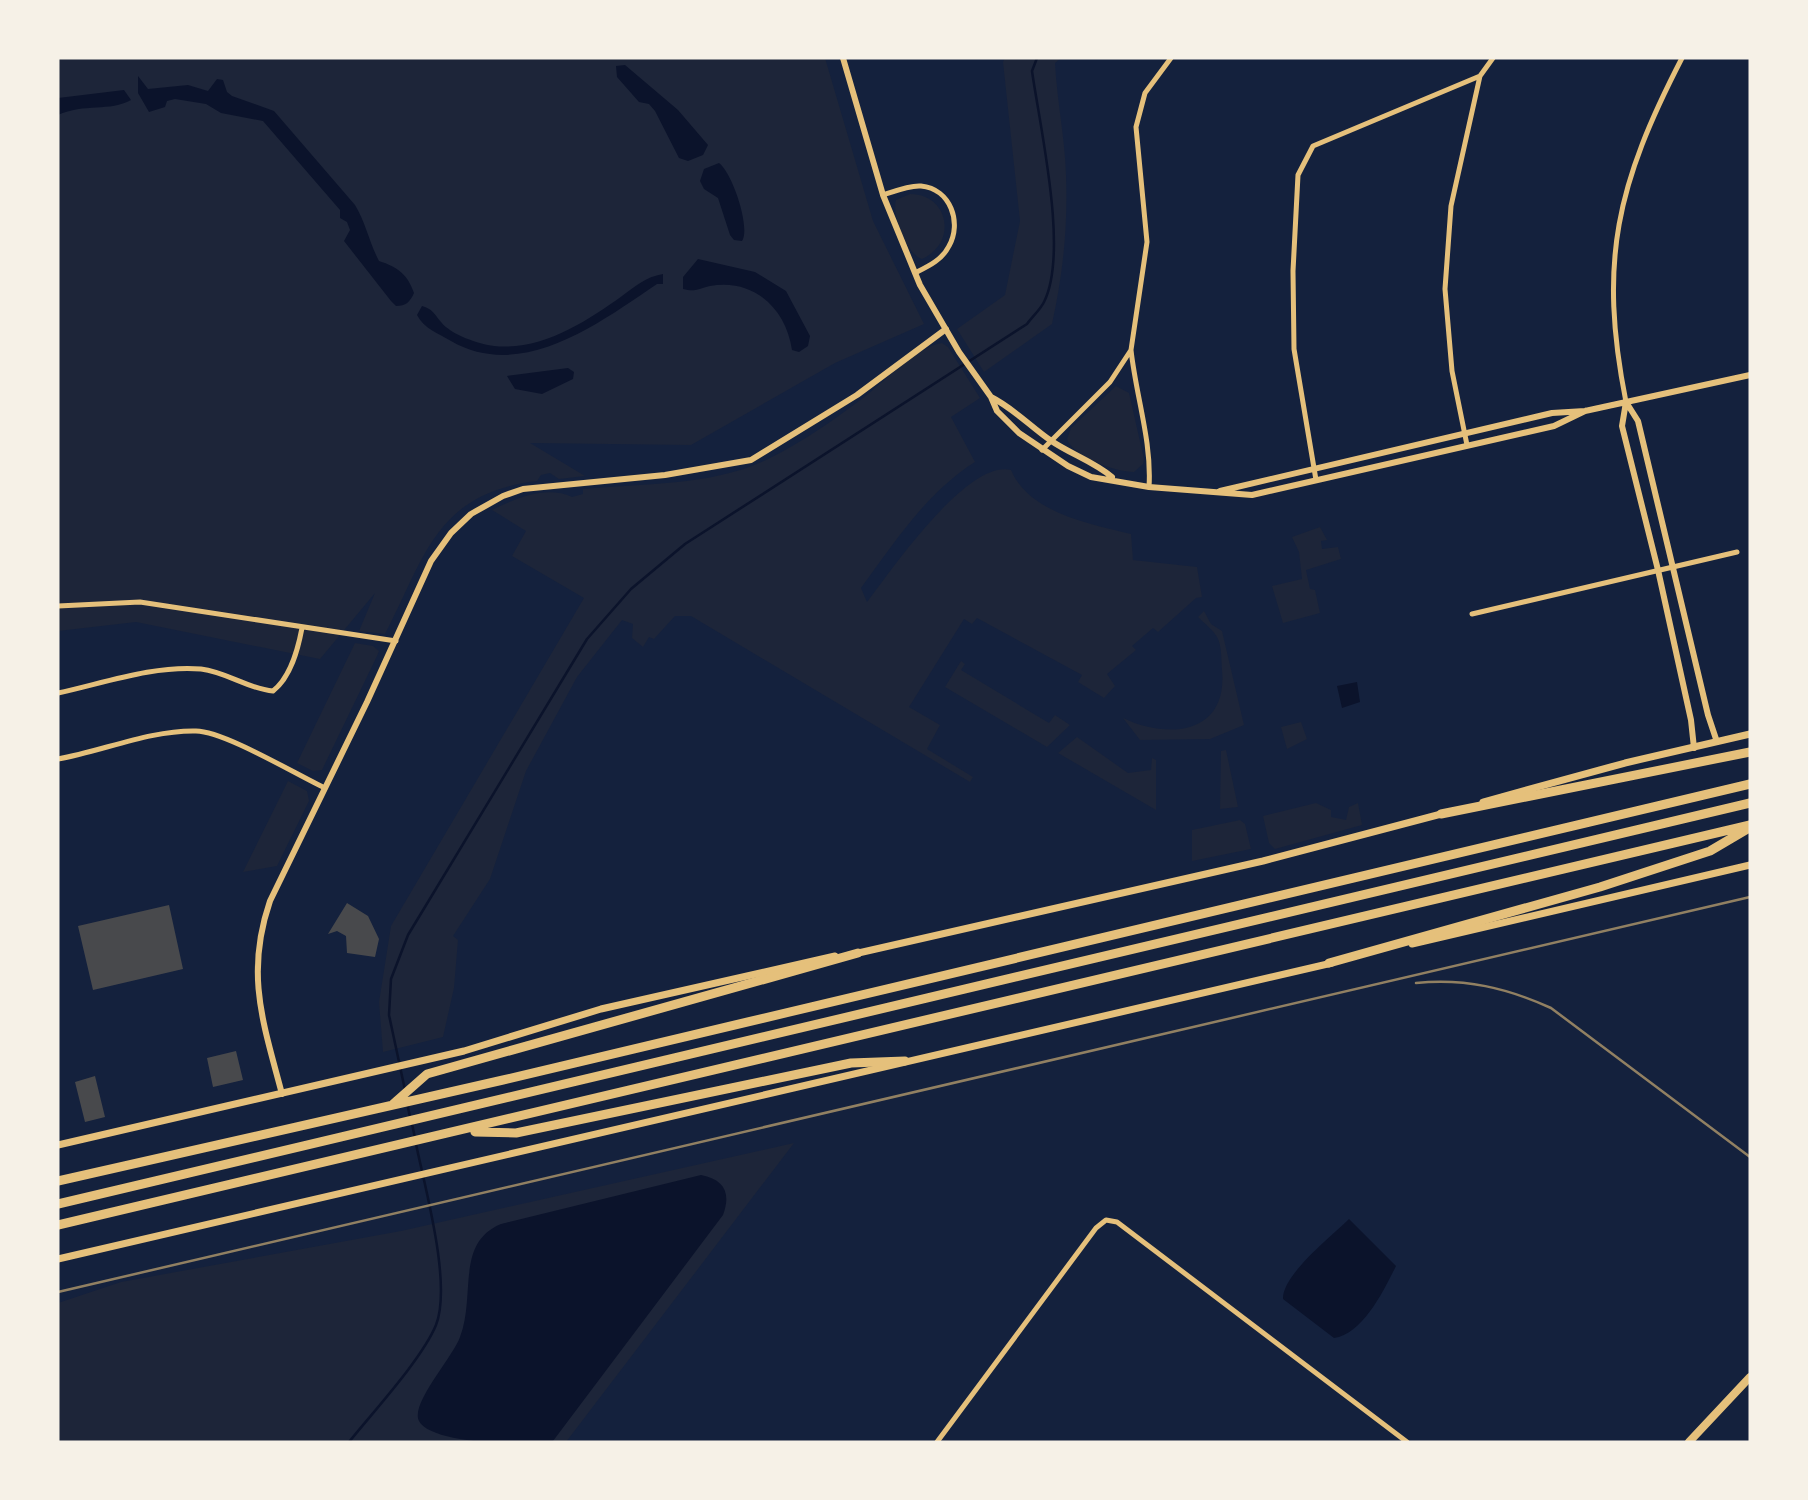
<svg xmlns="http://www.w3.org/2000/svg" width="1808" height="1500" viewBox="0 0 1808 1500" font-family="'IBM Plex Serif',serif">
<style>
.green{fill:#1d2539}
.water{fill:#0b132b}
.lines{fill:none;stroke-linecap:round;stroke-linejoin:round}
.stream{stroke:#0b132b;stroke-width:2.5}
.building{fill:#48494c}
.minor{stroke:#e5c07b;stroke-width:5}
.tertiary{stroke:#e5c07b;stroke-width:6}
.secondary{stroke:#e5c07b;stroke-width:7}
.primary{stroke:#e5c07b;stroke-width:8}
.motorway{stroke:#e5c07b;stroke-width:9}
.rail{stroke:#918062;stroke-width:2.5}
</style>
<rect width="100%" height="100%" fill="#14213d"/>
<path class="green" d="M 58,58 L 825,58 L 873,221 L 924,324 L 835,363 L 691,445 L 530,443 L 585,476 L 559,479 L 550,473 L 541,475 L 537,481 C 435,493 425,558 385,634 L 359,631 L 375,593 L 320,659 L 136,622 L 58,631 Z
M 1005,58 L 1061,58 L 1055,63 C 1057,101 1065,138 1066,175 C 1068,226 1063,275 1052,324 L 984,372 L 957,329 L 1005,295 L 1020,221 L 1003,62 Z
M 910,194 C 949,194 958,243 922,259 C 908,256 891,214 896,200 Z
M 942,343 L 948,347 L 980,398 L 951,417 L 975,462 C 926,493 895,542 861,588 L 867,602 C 891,571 967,459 1011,470 C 1029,513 1090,524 1131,534 L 1133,560 L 1197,567 L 1202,597 L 1196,598 L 1158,632 L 1153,628 L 1132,646 L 1136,650 L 1107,674 L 1115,686 L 1104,698 L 1078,682 L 1082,675 L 977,618 L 972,624 L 964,619 L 909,707 L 940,725 L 927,749 L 973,777 L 970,782 L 691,616 L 675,616 L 654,639 L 649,637 L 643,647 L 632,638 L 633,624 L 622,620 L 577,677 L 526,771 L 490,879 L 453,936 L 458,940 L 454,988 L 443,1037 L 383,1052 L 379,1002 L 391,926 L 584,598 L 512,556 L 526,531 L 492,510 C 516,498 547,485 572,497 L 583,494 L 583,489 C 643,483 713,486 768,459 C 801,443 834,420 863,398 C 883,383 918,346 942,343 Z
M 1116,386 L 1129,393 L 1144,459 L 1143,464 L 1134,472 C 1116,472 1073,457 1067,439 L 1071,428 Z
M 1320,527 L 1327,540 L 1321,541 L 1322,549 L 1338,547 L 1341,559 L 1306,570 L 1310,589 L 1315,590 L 1320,613 L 1283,623 L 1272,586 L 1302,579 L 1299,552 L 1292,537 Z
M 1204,611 L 1211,624 L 1222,631 L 1244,725 L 1210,739 L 1140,740 L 1123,718 C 1169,740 1228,734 1222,670 C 1221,659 1222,646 1217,637 C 1213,630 1204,623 1198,617 Z
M 355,643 L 373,646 L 379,651 L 377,656 L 322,770 L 313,771 L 297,763 Z
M 961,661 L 965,664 L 961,670 L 1049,723 L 1055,715 L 1070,725 L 1047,747 L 945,687 Z
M 1301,722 L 1307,739 L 1287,749 L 1281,727 Z
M 1077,737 L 1128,773 L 1151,770 L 1152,758 L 1156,760 L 1156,810 L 1058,753 Z
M 1226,750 L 1238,807 L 1220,809 L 1221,751 Z
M 288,781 L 307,791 L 309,801 L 277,866 L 243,872 Z
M 1316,803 L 1331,810 L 1331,817 L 1346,820 L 1349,807 L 1358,803 L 1362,825 L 1275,849 L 1269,843 L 1263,816 Z
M 1240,820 L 1245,824 L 1251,849 L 1192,861 L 1192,830 Z
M 794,1143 L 566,1442 L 58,1442 L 58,1303 L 121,1282 L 401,1231 Z"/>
<path class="water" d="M 625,65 L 678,110 L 708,145 L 703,155 L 688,161 L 679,158 L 655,111 L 649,104 L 639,102 L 617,77 L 616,66 Z
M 138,76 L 148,89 L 188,85 L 208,91 L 217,79 L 223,80 L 227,92 L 232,96 L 274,111 L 355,205 C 366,223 369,242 379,261 C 398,267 408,275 414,293 C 410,302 406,306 396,306 L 391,301 L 344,241 L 350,230 L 347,222 L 340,218 L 340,210 L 263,121 L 221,113 L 206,104 L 175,99 L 167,101 L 165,107 L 149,112 L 138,93 Z
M 124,90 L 131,100 C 110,112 84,103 58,115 L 58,98 Z
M 719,163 C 732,172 751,228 742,241 L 734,240 L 730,235 L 718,198 L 704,189 L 700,181 L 704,169 Z
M 698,259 L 755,272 L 786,291 L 810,336 L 808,346 L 799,352 L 792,350 C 786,309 754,278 710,286 C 698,289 695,292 683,289 L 683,277 Z
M 663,274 L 663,284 L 657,284 C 599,323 522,382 451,341 C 438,333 424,329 417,315 L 422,306 C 433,309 434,314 441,322 C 451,335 479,344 494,346 C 541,351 586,322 622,296 C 636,286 645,277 663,274 Z
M 568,368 L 574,372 L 573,379 L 542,394 L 515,389 L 507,376 Z
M 1357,682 L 1360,702 L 1342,708 L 1337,686 Z
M 701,1175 C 725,1180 731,1193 723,1215 L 553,1441 C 530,1447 430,1444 419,1421 C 410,1404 453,1357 460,1337 C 476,1296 455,1243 501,1224 Z
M 1349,1219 L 1396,1266 C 1384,1290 1363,1334 1334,1338 L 1283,1299 C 1282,1275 1332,1236 1349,1219 Z"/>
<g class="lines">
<path class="stream" d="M 405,1090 L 389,1015 L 391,979 L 408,935 L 587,639 L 631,589 L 685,544 L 1027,324 C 1032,317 1040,310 1044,302 C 1069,252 1040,128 1032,71 L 1037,58
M 407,1103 L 410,1117
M 412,1124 L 415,1138
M 349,1442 C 373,1412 422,1359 436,1325 C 452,1284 425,1188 416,1144"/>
</g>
<path class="building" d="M 347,903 L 368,916 L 379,939 L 375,957 L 347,953 L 346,936 L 337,931 L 328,934 Z
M 169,905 L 183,969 L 93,990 L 78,926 Z
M 236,1051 L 243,1080 L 213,1087 L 207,1058 Z
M 95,1076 L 105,1117 L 85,1122 L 75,1082 Z"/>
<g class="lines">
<path class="minor" d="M 883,195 C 895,191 910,185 921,186 C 951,189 962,223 949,246 C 942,260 929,266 915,273
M 1131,350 C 1136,396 1152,442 1149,487
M 1626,402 C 1598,261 1617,184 1682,58
M 1467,445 L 1452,371 L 1445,289 L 1451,206 L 1480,76 L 1493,58
M 1042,450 L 1110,382 L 1131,350 L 1147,242 L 1136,127 L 1145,93 L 1171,58
M 1316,480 L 1294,349 L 1293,271 L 1298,175 L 1313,146 L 1480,76
M 58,606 L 140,602 L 396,641
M 1472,614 L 1737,552
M 58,693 C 104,683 154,665 201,669 C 227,672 248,689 273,691 C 291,677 298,649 302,628
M 58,759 C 103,751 150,730 196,731 C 224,731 297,775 325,788
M 937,1442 L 1096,1228 L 1106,1220 L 1117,1222 L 1407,1442"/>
<path class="tertiary" d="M 843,58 L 883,195 L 920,285 L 959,352 L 991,397 L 997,411 L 1019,433 L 1068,466 L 1091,477 L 1149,487 L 1252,495 L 1554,426 L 1585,411
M 991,397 C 1013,408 1030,426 1050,440 C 1070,454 1093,461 1112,477
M 1626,402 L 1622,426 L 1658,570 L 1691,720 L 1694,748
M 1626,402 L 1638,421 L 1708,715 L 1717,742
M 1220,491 L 1552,413 L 1585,411 L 1750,375
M 282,1094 C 263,1022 245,974 270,901 L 367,702 L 431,561 L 451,533 L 471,514 L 503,496 L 523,489 L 665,475 L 751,460 L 857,395 L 946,329"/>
<path class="secondary" d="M 1483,802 L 1625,763 L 1750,734
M 1412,944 L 1750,865
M 854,954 L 1263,861 L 1445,813
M 58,1145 L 464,1051 L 601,1009 L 835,956
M 58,1259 L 1332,963"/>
<path class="primary" d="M 1689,1442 L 1750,1377"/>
<path class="motorway" d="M 1441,814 L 1750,752
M 1329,963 L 1600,887 L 1710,851 L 1749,828
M 393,1104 L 427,1074 L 858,953
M 475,1132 L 516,1133 L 851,1063 L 905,1061
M 58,1181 L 503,1080 L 1750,784
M 58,1204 L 1750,803
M 58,1225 L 1750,825"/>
<path class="rail" d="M 1416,983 C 1465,978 1507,988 1551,1008 L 1750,1157
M 58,1292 L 1750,897"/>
</g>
<rect width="1808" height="1500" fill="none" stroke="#f6f1e7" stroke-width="119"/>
</svg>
